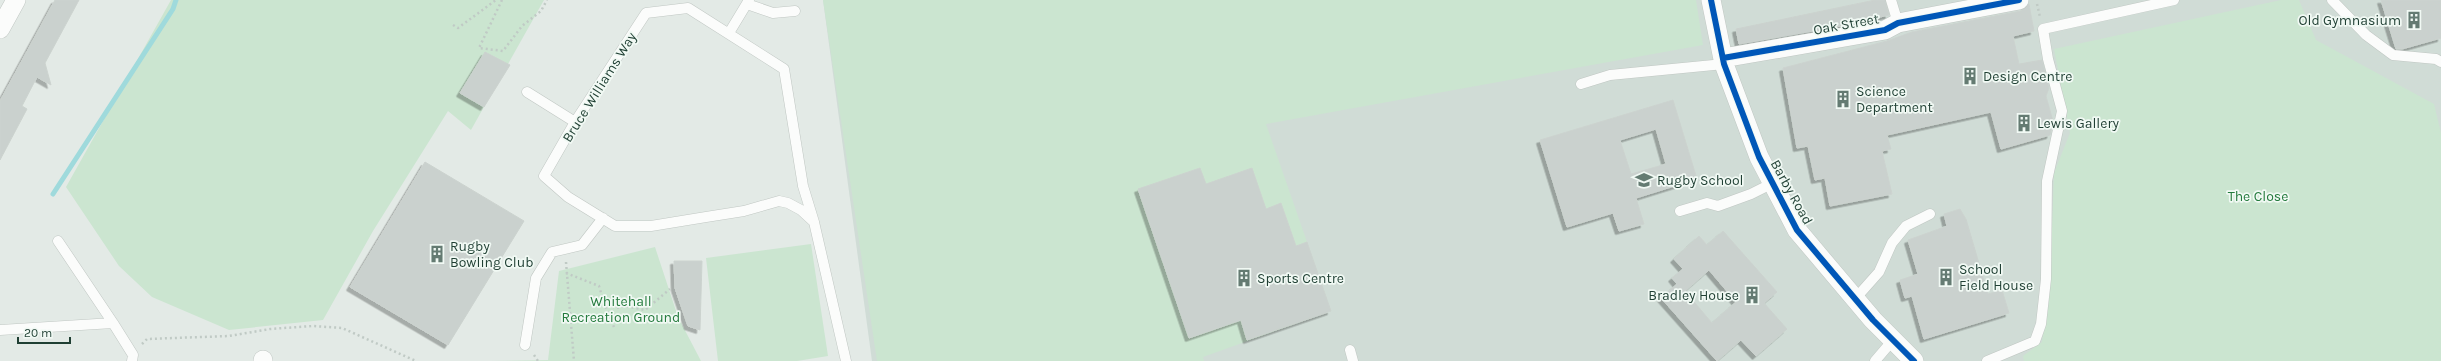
<svg xmlns="http://www.w3.org/2000/svg" width="2441" height="361" viewBox="0 0 2441 361" font-family="Karla,sans-serif">
<style>
.built{fill:#d0dcd6}
.green{fill:#cbe5d0}
.lines{fill:none;stroke-linecap:round;stroke-linejoin:round}
.stream{stroke:#9fdadc;stroke-width:5}
.building{fill:#cad1ce;stroke:#ccd3cf;fill-rule:evenodd;filter:url(#shadow)}
.service-casing{stroke:#c0c7c3;stroke-width:11}
.minor-casing{stroke:#c0c7c3;stroke-width:20}
.path{stroke:#c0cac5;stroke-width:2.5;stroke-dasharray:2 3;stroke-linecap:butt}
.service{stroke:#fbfcfb;stroke-width:10}
.minor{stroke:#fbfcfb;stroke-width:19}
.cycleway-casing{stroke:#f1f9f4;stroke-width:8}
.cycleway{stroke:#0057b8;stroke-width:6}
.labels{text-anchor:middle;stroke-width:3.5;stroke-linejoin:round;paint-order:stroke}
.poi-label{font-size:14px;fill:#1f3f33;stroke:#f1f9f4;text-anchor:start}
.street-label{font-size:14px;fill:#1f3f33;stroke:#f1f9f4}
.park-label{font-size:14px;fill:#247b3d;stroke:#f1f9f4}
</style>
<defs>
<filter id="shadow"><feDropShadow dx="-3.5" dy="3.5" stdDeviation="0" flood-color="#0004"/></filter>
</defs>
<rect width="100%" height="100%" fill="#e3eae6"/>
<path class="built" d="M 823,0 L 2441,0 L 2441,361 L 872,361 Z"/>
<path class="green" d="M 171,0 L 544,0 L 471,130 L 448,111 L 373,231 L 323,320 L 229,330 L 152,297 L 119,266 L 66,187 Z
M 823,0 L 1696,0 L 1703,45 L 1266,124 L 1331,311 L 1203,357 L 1204,361 L 877,361 Z
M 2281,0 L 2299,0 L 2316,40 L 2434,104 L 2441,133 L 2441,361 L 2024,361 L 2023,356 L 2042,342 L 2050,286 L 2054,173 L 2070,133 L 2054,49 Z
M 811,244 L 828,356 L 797,361 L 718,361 L 706,258 Z
M 655,247 L 678,317 L 701,361 L 490,361 L 548,360 L 559,271 Z"/>
<g class="lines">
<path class="stream" d="M 53,194 L 173,9 L 176,0"/>
</g>
<path class="building" d="M 55,0 L 79,0 L 45,63 L 51,85 L 37,77 L 22,106 L 27,109 L 0,160 L 0,101 Z
M 1875,0 L 1885,0 L 1889,15 L 1841,26 L 1739,44 L 1736,29 Z
M 2381,0 L 2441,0 L 2441,38 L 2402,49 L 2396,49 Z
M 2029,4 L 2034,31 L 2013,36 L 2019,64 L 2042,60 L 2049,88 L 2046,96 L 2053,121 L 2050,135 L 2001,149 L 1991,112 L 1887,135 L 1891,149 L 1882,151 L 1892,194 L 1830,206 L 1825,178 L 1815,180 L 1808,146 L 1797,148 L 1783,68 L 1887,41 L 1912,32 L 2021,11 Z
M 485,52 L 510,65 L 484,107 L 460,93 Z
M 1673,100 L 1697,179 L 1636,198 L 1644,224 L 1619,231 L 1613,213 L 1567,227 L 1540,140 ZM 1656,129 L 1666,164 L 1631,174 L 1620,140 Z
M 425,162 L 524,221 L 448,345 L 350,287 Z
M 1200,168 L 1206,184 L 1252,168 L 1266,209 L 1281,203 L 1296,246 L 1307,242 L 1331,311 L 1247,340 L 1241,320 L 1189,338 L 1138,189 Z
M 1960,209 L 1966,219 L 1988,294 L 2002,290 L 2009,313 L 1924,339 L 1912,296 L 1905,298 L 1900,280 L 1918,274 L 1908,240 L 1947,226 L 1944,214 Z
M 1723,231 L 1777,292 L 1764,303 L 1787,329 L 1756,356 L 1741,340 L 1717,361 L 1661,298 L 1677,284 L 1672,278 L 1683,269 L 1674,259 L 1699,236 L 1707,245 ZM 1709,270 L 1736,302 L 1712,323 L 1685,291 Z
M 674,261 L 702,261 L 700,330 L 688,326 L 675,288 Z"/>
<g class="lines">
<g class="service-casing">
<path id="service" d="M 1891,0 L 1898,23
M 2332,0 L 2366,35 L 2393,55 L 2436,59 L 2441,62
M 747,4 L 773,13 L 795,11
M 688,8 L 784,69 L 803,186 L 814,222 L 801,210 L 788,203 L 779,201 L 744,211 L 706,217 L 651,226 L 615,226 L 568,197 L 544,176 L 575,122 L 646,13 Z
M 729,33 L 749,0
M 1581,84 L 1610,75 L 1724,64
M 527,92 L 575,122
M 1680,211 L 1707,203 L 1718,206 L 1751,194 L 1773,183
M 814,222 L 846,361
M 1855,299 L 1879,272 L 1892,243 L 1906,226 L 1930,214
M 113,323 L 133,355 L 132,361
M 0,330 L 113,323 L 58,241
M 525,345 L 536,278 L 552,252 L 582,245 L 603,218
M 1350,350 L 1353,361
M 1875,361 L 1893,340
M 1987,361 L 2035,341 L 2041,324 L 2046,279 L 2047,181 L 2062,111 L 2048,59 L 2043,29 L 2174,0"/>
</g>
<g class="minor-casing">
<path id="minor" d="M 1711,0 L 1724,64 L 1759,157 L 1797,230 L 1873,320 L 1914,361
M 0,29 L 16,0
M 1723,58 L 1885,30 L 1898,23 L 2019,0
M 263,361 L 263,360"/>
</g>
<path class="path" d="M 502,0 L 479,48 L 503,51 L 522,26 L 541,11 L 547,0
M 2037,4 L 2040,17
M 453,25 L 458,28 L 496,0
M 566,262 L 574,361
M 566,273 L 599,286 L 604,303 L 616,298
M 614,327 L 604,303 L 616,308 L 626,306 L 645,310 L 670,289
M 142,344 L 147,339 L 229,336 L 270,329 L 313,326 L 342,328 L 416,361
M 534,355 L 538,361"/>
<use href="#service" class="service"/>
<use href="#minor" class="minor"/>
<g class="cycleway-casing">
<path id="cycleway" d="M 1711,0 L 1724,64 L 1759,157 L 1797,230 L 1873,320 L 1914,361
M 1723,58 L 1885,30 L 1898,23 L 2019,0"/>
</g>
<use href="#cycleway" class="cycleway"/>
</g>
<defs>
<g id="building-bare" transform="scale(1.38)"><path d="M-4-6H4V6H1V3H-1V6H-4ZM-2.5-4.3h1.7v1.8h-1.7ZM.8-4.3h1.7v1.8H.8ZM-2.5-1h1.7V.8h-1.7ZM.8-1h1.7V.8H.8Z" fill="#647b72" stroke="#f1f9f4" stroke-width="2.5" paint-order="stroke"/></g>
<g id="school-bare" transform="scale(1.38)"><path d="M0-5L7-2L0 1L-7-2ZM-4 1L0 2.5L4 1V4Q0 6-4 4Z" fill="#647b72" stroke="#f1f9f4" stroke-width="2.5" paint-order="stroke"/></g>
</defs>
<g fill-rule="evenodd">
<use href="#building-bare" x="2414" y="20"/>
<use href="#building-bare" x="1970" y="76"/>
<use href="#building-bare" x="1843" y="99"/>
<use href="#building-bare" x="2024" y="123"/>
<use href="#school-bare" x="1644" y="180"/>
<use href="#building-bare" x="437" y="254"/>
<use href="#building-bare" x="1946" y="277"/>
<use href="#building-bare" x="1244" y="278"/>
<use href="#building-bare" x="1752" y="295"/>
</g>
<g class="labels">
<g class="poi-label">
<text x="2401" y="25" text-anchor="end">Old Gymnasium</text>
<text x="1983" y="81">Design Centre</text>
<text x="1856" y="96">Science<tspan x="1856" dy="16">Department</tspan></text>
<text x="2037" y="128">Lewis Gallery</text>
<text x="1657" y="185">Rugby School</text>
<text x="450" y="251">Rugby<tspan x="450" dy="16">Bowling Club</tspan></text>
<text x="1959" y="274">School<tspan x="1959" dy="16">Field House</tspan></text>
<text x="1257" y="283">Sports Centre</text>
<text x="1739" y="300" text-anchor="end">Bradley House</text>
</g>
<g class="street-label">
<text transform="translate(1846 24) rotate(-10)" y="5">Oak Street</text>
<text transform="translate(599 87) rotate(-58)" y="5">Bruce Williams Way</text>
<text transform="translate(1792 192) rotate(61)" y="5">Barby Road</text>
</g>
<g class="park-label">
<text x="2258" y="201">The Close</text>
<text x="621" y="306">Whitehall<tspan x="621" dy="16">Recreation Ground</tspan></text>
</g>
</g>
<path d="M18 337v6h52v-6" fill="none" stroke="#1f3f33" stroke-width="2"/>
<text x="24" y="337" font-size="12" fill="#1f3f33" stroke="#f1f9f4" stroke-width="3" paint-order="stroke">20 m</text>
</svg>
